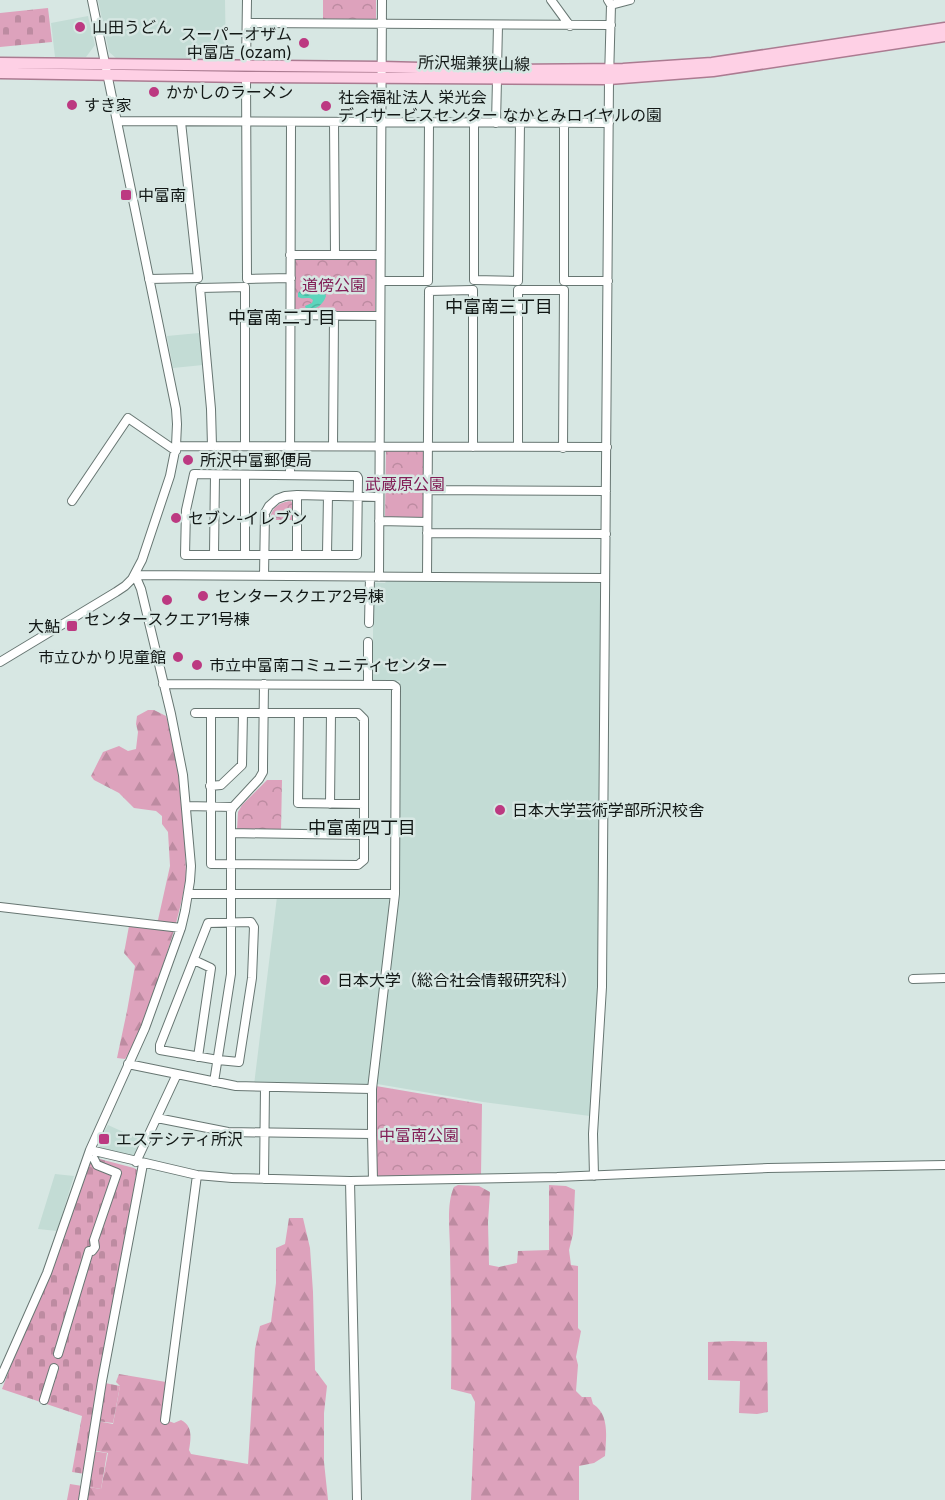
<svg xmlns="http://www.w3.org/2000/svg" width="945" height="1500" viewBox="0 0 945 1500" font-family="Inter,'Noto Sans JP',sans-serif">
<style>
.built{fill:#c3dcd5}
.forest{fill:url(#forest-firs)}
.cemetery{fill:url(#cemetery-stones)}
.park{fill:url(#park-crowns)}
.water{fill:url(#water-waves)}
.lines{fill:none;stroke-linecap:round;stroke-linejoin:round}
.minor-casing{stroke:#677672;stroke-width:10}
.major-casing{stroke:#ab7b91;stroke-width:13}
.minor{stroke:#fff;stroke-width:8}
.major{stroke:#fed0e5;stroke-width:10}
.poi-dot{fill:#bc3981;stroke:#d7e7e3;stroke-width:2}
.labels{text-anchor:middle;stroke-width:5;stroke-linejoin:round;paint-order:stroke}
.poi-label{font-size:16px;fill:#121816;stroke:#d7e7e3;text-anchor:start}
.street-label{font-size:16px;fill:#121816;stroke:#d7e7e3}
.park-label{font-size:16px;fill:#821e56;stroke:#d7e7e3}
.neighbourhood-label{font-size:18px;fill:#121816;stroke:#d7e7e3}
</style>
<defs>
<pattern id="forest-firs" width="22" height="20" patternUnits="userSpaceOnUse" patternTransform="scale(1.5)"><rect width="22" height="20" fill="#dda2bc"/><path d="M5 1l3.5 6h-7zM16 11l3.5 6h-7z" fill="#bd8ba1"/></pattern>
<pattern id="cemetery-stones" width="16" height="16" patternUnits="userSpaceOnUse" patternTransform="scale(1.5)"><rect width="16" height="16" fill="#dda2bc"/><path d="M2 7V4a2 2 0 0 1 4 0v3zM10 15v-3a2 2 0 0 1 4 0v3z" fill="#bd8ba1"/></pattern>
<pattern id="park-crowns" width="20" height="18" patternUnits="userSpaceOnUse" patternTransform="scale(1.5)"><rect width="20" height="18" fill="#dda2bc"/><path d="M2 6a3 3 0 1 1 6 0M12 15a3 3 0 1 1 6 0" fill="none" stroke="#bd8ba1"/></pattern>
<pattern id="water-waves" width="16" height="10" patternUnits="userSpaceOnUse" patternTransform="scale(1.5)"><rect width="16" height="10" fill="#5cd5bc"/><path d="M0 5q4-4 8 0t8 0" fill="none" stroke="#4fb6a1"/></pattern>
</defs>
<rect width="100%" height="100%" fill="#d7e7e3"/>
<path class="built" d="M 98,0 L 225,0 L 226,60 L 116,58 L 109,52 Z
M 88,16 L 95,45 L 86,57 L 55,57 L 51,23 Z
M 199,333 L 203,365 L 173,368 L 167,336 Z
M 387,580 L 603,581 L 599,983 L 590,1116 L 483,1102 L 377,1084 L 399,895 L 400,681 L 373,681 L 373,583 L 385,583 Z
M 277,897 L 390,897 L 392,899 L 370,1084 L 368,1085 L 254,1085 Z
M 108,1125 L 143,1141 L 134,1157 L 101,1148 L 99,1145 L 104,1132 Z
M 55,1174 L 74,1176 L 57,1231 L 38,1229 Z"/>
<path class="forest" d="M 148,710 L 154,710 L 166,716 C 180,758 183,803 185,847 C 185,859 187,872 185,883 C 179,919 167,954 155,988 C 146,1012 139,1038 125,1059 L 117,1058 L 127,1011 L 135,966 L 124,953 L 129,926 L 149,928 L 158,920 L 170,866 L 168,832 L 162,824 L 162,816 L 156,811 L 134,808 L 119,793 L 94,780 L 91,776 L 103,752 L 119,746 L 128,751 L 136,749 L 138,732 L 136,724 L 137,716 Z
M 458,1185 L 479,1186 L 490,1192 L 488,1222 L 489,1265 L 499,1267 L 517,1263 L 518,1251 L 549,1250 L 549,1185 L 566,1186 L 575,1190 L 573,1234 L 569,1250 L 571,1265 L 578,1266 L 578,1328 L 581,1331 L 576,1357 L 578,1365 L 576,1391 L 582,1397 L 591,1397 L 593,1404 C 610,1415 606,1437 605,1456 L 594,1463 L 579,1466 L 579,1500 L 471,1500 L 475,1402 L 471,1394 L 451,1389 C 452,1343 451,1297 450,1251 C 450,1232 446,1204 454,1187 Z
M 289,1218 L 303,1218 L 310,1248 L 313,1292 L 315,1370 L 327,1386 L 324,1413 L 324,1462 L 328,1500 L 67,1500 L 70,1484 L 101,1489 L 108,1453 L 92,1450 L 97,1421 L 113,1424 L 120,1386 L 116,1382 L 119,1374 L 166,1382 L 163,1419 L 174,1423 L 181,1420 C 193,1426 191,1438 189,1450 L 191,1454 L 248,1464 L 255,1349 L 260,1326 L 271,1322 L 276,1283 L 276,1248 L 285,1244 Z
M 732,1341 L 767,1342 L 768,1412 L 757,1414 L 739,1413 L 740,1381 L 708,1380 L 708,1342 Z"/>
<path class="cemetery" d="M 48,8 L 52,42 L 0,47 L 0,13 Z
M 96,1158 L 134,1168 L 137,1170 L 123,1256 L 100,1382 L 120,1386 L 113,1423 L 96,1421 L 92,1451 L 107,1453 L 101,1489 L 83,1486 L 85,1474 L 72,1472 L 82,1416 L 2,1389 L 90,1161 Z"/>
<path class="park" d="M 323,0 L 376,0 L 376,20 L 325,20 L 323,19 Z
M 295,257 L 376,258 L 375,313 L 293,311 L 293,260 Z
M 386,449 L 424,449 L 425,518 L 423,519 L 385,519 Z
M 291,501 L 293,504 L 293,520 L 270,520 C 271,508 279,502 291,501 Z
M 267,780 L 282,780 L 281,831 L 237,830 L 238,812 L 242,805 Z
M 376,1086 L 482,1104 L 481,1176 L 378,1177 L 375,1176 Z"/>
<path class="water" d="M 301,290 L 311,293 L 320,292 L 325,293 L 326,296 C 323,305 316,310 306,309 L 305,306 L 312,303 L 313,300 C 309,296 303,300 298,297 L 298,293 Z"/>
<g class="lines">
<g class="minor-casing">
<path id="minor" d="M 551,0 L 570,26
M 611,5 L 630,0
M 247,23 L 611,25
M 246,66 L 247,0
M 497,70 L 498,25
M 246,77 L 247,279 L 291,278
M 117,121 L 609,123
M 334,122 L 335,255
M 474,122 L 474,280 L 518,281 L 520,123
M 496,123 L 497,79
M 564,123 L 564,281 L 608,281
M 290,255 L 380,255
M 149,279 L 198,278 L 181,122
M 381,281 L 428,281 L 429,122
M 291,315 L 380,316
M 176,446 L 607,447
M 212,446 L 211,409 L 200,288 L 245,287 L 245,446
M 333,446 L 334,315
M 518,447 L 518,290 L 564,290 L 563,448
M 194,474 L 357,476 L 358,478 L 357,555 L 185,555 L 186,510 Z
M 290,475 L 291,122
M 428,490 L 606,491
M 297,495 L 297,554
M 72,501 L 128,418 L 176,451
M 379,521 L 427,522
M 427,533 L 606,534
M 214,554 L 215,475
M 245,554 L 245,475
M 327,554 L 328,496
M 135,575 L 605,578
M 264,576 L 265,513 L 269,506 L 277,499 L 285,496 L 297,495 L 379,497
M 379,577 L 382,0
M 427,577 L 429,291 L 473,290 L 473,447
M 369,623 L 370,577
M 0,662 L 116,592 L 125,586 L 132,579 L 142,560 L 170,476 L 176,446 L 177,424 L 176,409 L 92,0
M 163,684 L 393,685 L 396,687 L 395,894 L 372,1089 L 372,1134 L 373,1180
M 368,685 L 368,642
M 195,713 C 249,713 304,713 358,713 L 364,719 L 364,860 L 358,865 L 211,864 L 211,713
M 299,713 L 298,803 L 364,804
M 210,786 L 221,785 L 242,765 L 243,713
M 330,804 L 331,713
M 186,806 L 233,807 L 259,779 L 263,772 L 263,766 L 264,684
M 231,833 L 364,835
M 188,894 L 395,894
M 0,907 L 181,928
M 251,922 L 254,927 L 252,978 L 239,1062 L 218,1060 L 160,1050 L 160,1045 L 208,923 Z
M 194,960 L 211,968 L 198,1057
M 913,979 L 945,978
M 128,1064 L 236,1086 L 372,1089
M 214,1082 L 231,974 L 231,812 L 233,807
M 157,1118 L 228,1132 L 372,1134
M 90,1150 L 197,1175 L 232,1178 L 350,1181 L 557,1177 L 768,1168 L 945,1165
M 136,1162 L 177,1074
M 594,1176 L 593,1134 L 602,987 L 609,79 L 611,5 L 608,0
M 264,1179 L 265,1087
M 350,1181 L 357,1500
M 58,1354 L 89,1251 L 92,1251 L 95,1247 L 94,1240 L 117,1173 L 97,1165 L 94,1159
M 0,1379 L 47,1273 L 90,1150 L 145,1028 L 181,928 L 185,911 L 190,881 L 191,866 L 183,775 L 171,714 L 141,589 L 135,575
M 44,1400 L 54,1368
M 165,1420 L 197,1175
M 83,1500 L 102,1381 L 143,1164"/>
</g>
<g class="major-casing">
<path id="major" d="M 0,63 L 382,67 L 497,70 L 623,69 L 712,63 L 945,28
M 0,73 L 246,77 L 609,79 L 713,71 L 945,36"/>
</g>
<use href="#minor" class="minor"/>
<use href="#major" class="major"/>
</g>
<g class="poi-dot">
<circle cx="80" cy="27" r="6"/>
<circle cx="304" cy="43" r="6"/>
<circle cx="154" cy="92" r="6"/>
<circle cx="72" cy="105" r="6"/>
<circle cx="326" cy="106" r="6"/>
<rect x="120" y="189" width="12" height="12" rx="3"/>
<circle cx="188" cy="460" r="6"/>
<circle cx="176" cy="518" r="6"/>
<circle cx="203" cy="596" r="6"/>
<circle cx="167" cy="600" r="6"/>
<rect x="66" y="620" width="12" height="12" rx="3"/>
<circle cx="178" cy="657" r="6"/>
<circle cx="197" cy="665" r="6"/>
<circle cx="500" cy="810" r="6"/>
<circle cx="325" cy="980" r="6"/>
<rect x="98" y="1133" width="12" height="12" rx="3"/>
</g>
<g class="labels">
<g class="poi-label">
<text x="92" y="33">山田うどん</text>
<text x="292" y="40" text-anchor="end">スーパーオザム<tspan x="292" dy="18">中富店 (ozam)</tspan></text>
<text x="166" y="98">かかしのラーメン</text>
<text x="338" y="103">社会福祉法人 栄光会<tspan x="338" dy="18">デイサービスセンター なかとみロイヤルの園</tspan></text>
<text x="84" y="111">すき家</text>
<text x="138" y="201">中富南</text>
<text x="200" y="466">所沢中富郵便局</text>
<text x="188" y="524">セブン-イレブン</text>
<text x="215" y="602">センタースクエア2号棟</text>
<text x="167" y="625" text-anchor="middle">センタースクエア1号棟</text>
<text x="60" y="632" text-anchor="end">大鮎</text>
<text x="166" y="663" text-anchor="end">市立ひかり児童館</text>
<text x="209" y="671">市立中富南コミュニティセンター</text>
<text x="512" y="816">日本大学芸術学部所沢校舎</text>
<text x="337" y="986">日本大学（総合社会情報研究科）</text>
<text x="116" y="1145">エステシティ所沢</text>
</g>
<g class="street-label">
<text transform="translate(474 63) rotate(1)" y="6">所沢堀兼狭山線</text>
</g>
<g class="park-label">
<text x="334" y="291">道傍公園</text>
<text x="405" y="490">武蔵原公園</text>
<text x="419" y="1141">中富南公園</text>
</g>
<g class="neighbourhood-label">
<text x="499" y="313">中富南三丁目</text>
<text x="282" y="324">中富南二丁目</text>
<text x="362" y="834">中富南四丁目</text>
</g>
</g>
</svg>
